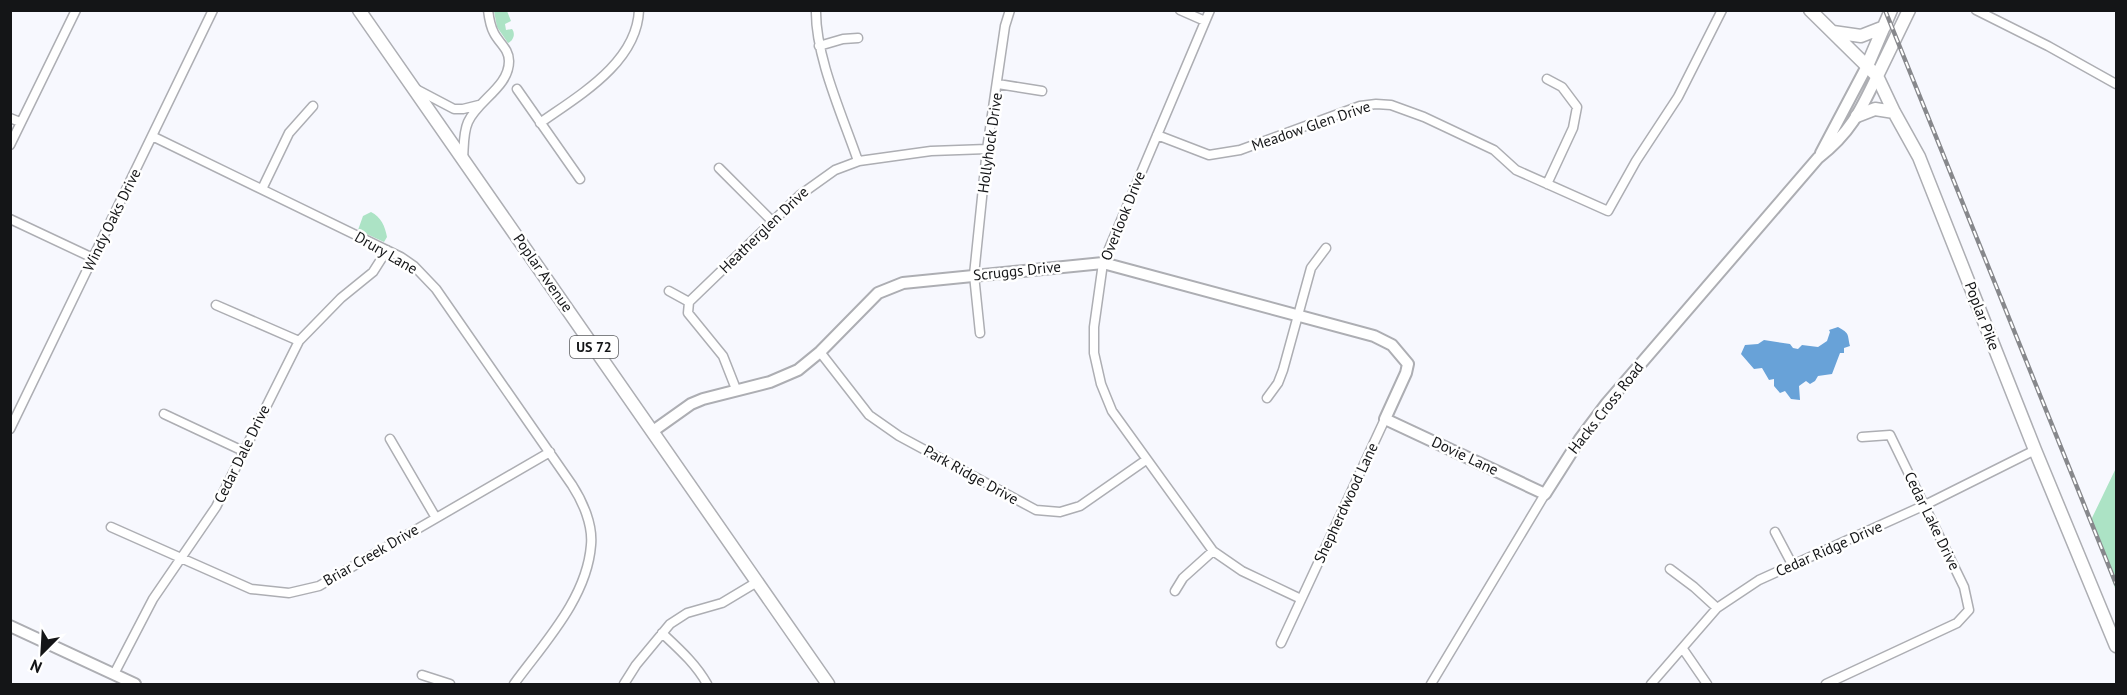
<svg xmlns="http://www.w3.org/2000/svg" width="2127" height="695" viewBox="0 0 2127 695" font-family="'PT Sans',sans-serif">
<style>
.green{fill:#ace3c5}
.water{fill:#68a2d8}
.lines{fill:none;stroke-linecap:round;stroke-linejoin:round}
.minor-casing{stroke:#adaeb3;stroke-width:11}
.tertiary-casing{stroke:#adaeb3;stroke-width:14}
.secondary-casing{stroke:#adaeb3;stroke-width:15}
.primary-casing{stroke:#adaeb3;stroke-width:15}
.minor{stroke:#fff;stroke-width:8}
.tertiary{stroke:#fff;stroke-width:10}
.secondary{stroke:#fff;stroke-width:12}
.primary{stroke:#fff;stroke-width:12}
.rail-casing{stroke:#87888c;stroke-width:4.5}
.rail{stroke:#fff;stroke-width:2;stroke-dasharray:7;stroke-linecap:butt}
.labels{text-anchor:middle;stroke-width:5;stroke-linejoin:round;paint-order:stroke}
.shield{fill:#fff;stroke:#5a5b5d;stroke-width:1.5}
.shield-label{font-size:14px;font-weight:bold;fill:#141517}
.street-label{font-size:15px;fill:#141517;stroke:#fff}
</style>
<rect width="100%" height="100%" fill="#f7f8fe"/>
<path class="green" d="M 494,11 L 507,11 L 511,21 L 505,24 L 506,30 L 512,29 C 516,34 513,41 508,43 L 497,27 Z
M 371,212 C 381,217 385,226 387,237 L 384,242 L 358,230 L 363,216 Z
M 2116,468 L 2116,591 L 2091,520 Z"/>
<path class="water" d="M 1838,327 C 1850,334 1847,333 1850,346 L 1844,348 L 1844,353 L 1840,353 L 1832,374 L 1818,376 L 1815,381 L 1810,384 L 1806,381 L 1799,386 L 1800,400 L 1791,399 L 1785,391 L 1780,393 L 1774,386 L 1774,379 L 1769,380 L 1762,368 L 1754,369 L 1741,354 L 1745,345 L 1758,344 L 1764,340 L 1790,344 L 1793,348 L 1798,349 L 1802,345 L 1818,347 L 1827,341 L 1830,332 L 1829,330 Z"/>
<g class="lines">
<g class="minor-casing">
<path id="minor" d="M 816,10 C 815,56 843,117 858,161
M 1180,10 L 1205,21
M 1210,10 L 1103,263 L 1094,327 L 1094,353 L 1101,384 L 1112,411 L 1213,551 L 1242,571 L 1301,599
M 1976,10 L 2048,46 L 2116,84
M 819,46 L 843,39 L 858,38
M 998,84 L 1042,91
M 416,89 L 454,109 L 463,109 L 479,105
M 517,89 L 580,179
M 10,118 L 20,122
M 540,123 C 578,96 637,63 639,10
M 1157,135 L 1209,155 L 1240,150 L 1360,106 L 1376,104 L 1391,105 L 1424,117 L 1494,150 L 1516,170 L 1608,211 L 1636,161 L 1678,97 L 1722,10
M 152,136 L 401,257 L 414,266 L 436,289 L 572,485 C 583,502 593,525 591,545 C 587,598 544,643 514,684
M 10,145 L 76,10
M 463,159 C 464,147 463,133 468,122 C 478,100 509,87 509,61 C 509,49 499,43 494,33 C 490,26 489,18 488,10
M 719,168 L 772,221
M 1547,184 L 1573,128 L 1577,107 L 1562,87 L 1547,79
M 262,189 L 289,133 L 313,106
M 10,219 L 93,258
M 669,291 L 689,302 L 688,313 L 723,356 L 736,389
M 689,302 L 800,195 L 835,170 L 859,161 L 931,151 L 987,149
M 216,305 L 299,341
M 980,333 L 974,275 L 987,149 L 1005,26 L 1010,10
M 820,352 L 869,415 L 899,436 L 1036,510 L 1060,512 L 1080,506 L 1146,460
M 1267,398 L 1278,383 L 1283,370 L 1311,268 L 1326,248
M 164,414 L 243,451
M 10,429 L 213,10
M 390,439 L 436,518
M 111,527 L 251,589 L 289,593 L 319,586 L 550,452
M 1775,532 L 1793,566
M 1670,569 L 1694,587 L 1717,608
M 1175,591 L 1183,578 L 1213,551
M 662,633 C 679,649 696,664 707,684
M 1281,643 L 1385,419
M 1683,649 L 1707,684
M 114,674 L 153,599 L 216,507 L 299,341 L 341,298 L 373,272 L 387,250
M 422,675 L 450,684
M 624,684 L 636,665 L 670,624 L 687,613 L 722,603 L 757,582
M 1431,684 L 1545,494
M 1651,684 L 1717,608 L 1759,580 L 1925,505 L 2035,450
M 1826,684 L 1957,623 L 1969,610 L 1964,587 L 1890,435 L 1862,437"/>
</g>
<g class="tertiary-casing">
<path id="tertiary" d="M 1821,153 L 1867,66
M 653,431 L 691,404 L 703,399 L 770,382 L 798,370 L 820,352 L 878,293 L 903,283 L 1103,263 L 1374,336 L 1392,345 L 1408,364 L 1406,373 L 1385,419 L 1545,494 L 1580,439 L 1607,403 L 1818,158 C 1850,133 1860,112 1877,76
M 10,626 L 135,684"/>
</g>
<g class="secondary-casing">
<path id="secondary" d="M 1810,10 L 1877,76 L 1894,112 L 1919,157 L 2035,450 L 2116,646
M 1833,32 L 1861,36 L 1884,27
M 1867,66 L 1891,10
M 1877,76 L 1909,10
M 1857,116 L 1875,109 L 1894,112"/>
</g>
<g class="primary-casing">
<path id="primary" d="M 359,10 L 828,684"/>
</g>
<use href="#minor" class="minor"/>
<use href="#tertiary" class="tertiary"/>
<use href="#secondary" class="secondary"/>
<use href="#primary" class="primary"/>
<g class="rail-casing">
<path id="rail" d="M 1885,10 L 2116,584"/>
</g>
<use href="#rail" class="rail"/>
</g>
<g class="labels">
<rect class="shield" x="570" y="336" width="48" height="22" rx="4.5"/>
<g class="shield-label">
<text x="594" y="352">US 72</text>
</g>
<g class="street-label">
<text transform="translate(1311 126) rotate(-19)" y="5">Meadow Glen Drive</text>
<text transform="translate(990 143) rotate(-82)" y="5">Hollyhock Drive</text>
<text transform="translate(1123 216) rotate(-68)" y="5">Overlook Drive</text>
<text transform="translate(112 220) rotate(-64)" y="5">Windy Oaks Drive</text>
<text transform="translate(764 230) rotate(-44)" y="5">Heatherglen Drive</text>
<text transform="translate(386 253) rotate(30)" y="5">Drury Lane</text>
<text transform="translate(1017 271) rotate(-6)" y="5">Scruggs Drive</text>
<text transform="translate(543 273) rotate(55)" y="5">Poplar Avenue</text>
<text transform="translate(1982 316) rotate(69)" y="5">Poplar Pike</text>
<text transform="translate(1606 408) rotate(-52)" y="5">Hacks Cross Road</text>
<text transform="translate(242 454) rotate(-64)" y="5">Cedar Dale Drive</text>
<text transform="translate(1465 456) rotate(25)" y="5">Dovie Lane</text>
<text transform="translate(971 475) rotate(29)" y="5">Park Ridge Drive</text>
<text transform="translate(1346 503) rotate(-65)" y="5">Shepherdwood Lane</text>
<text transform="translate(1932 521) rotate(64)" y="5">Cedar Lake Drive</text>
<text transform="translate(1829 549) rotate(-24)" y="5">Cedar Ridge Drive</text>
<text transform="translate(371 555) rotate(-30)" y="5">Briar Creek Drive</text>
</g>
</g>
<rect width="2127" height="695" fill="none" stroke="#141517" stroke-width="24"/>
<g transform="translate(42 653) rotate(204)" stroke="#ffffff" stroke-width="4.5" paint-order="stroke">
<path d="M0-4.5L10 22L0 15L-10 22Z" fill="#141517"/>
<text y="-9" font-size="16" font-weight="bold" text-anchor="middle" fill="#141517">N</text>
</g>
</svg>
